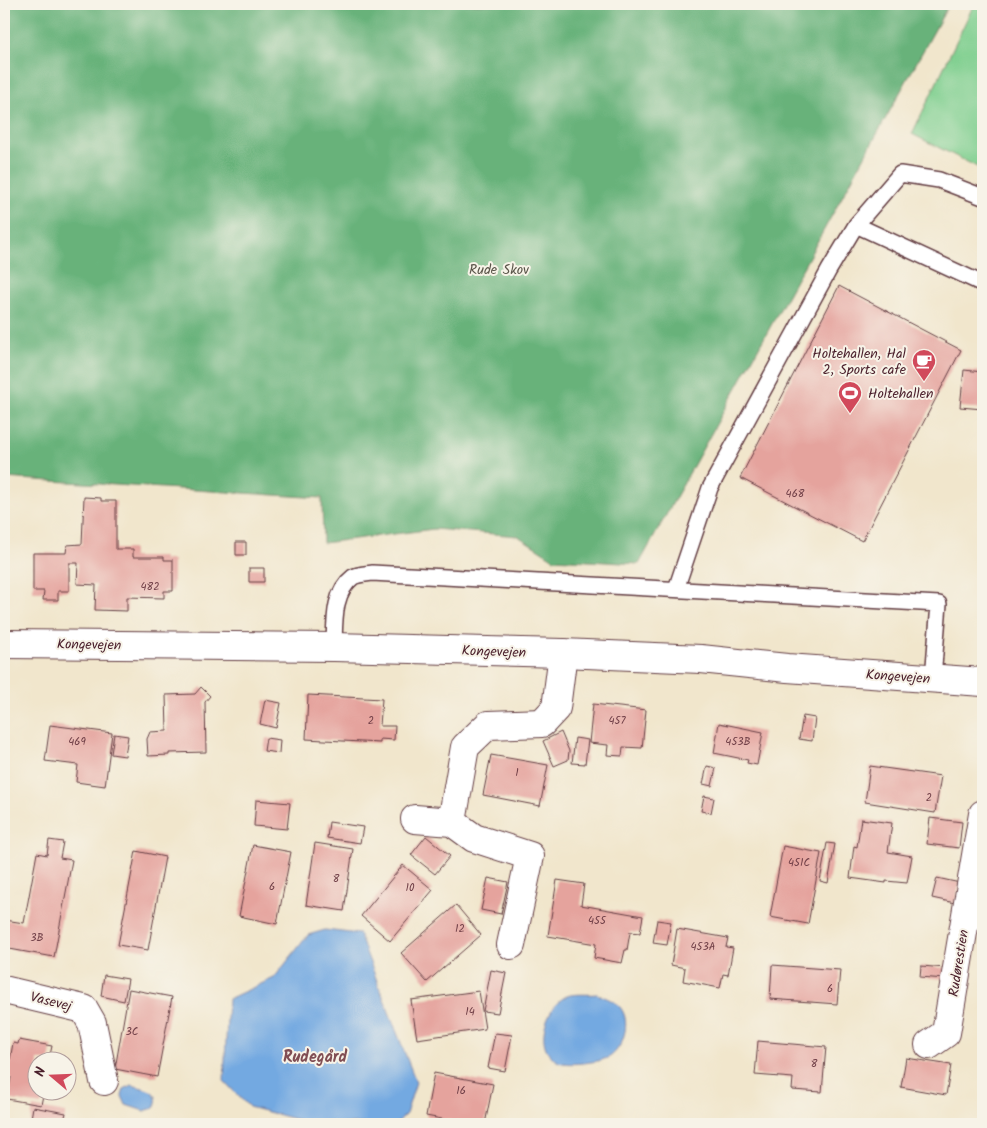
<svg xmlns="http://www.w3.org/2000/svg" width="987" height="1128" viewBox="0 0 987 1128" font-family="Kalam,sans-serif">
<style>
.green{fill:#7fcf8f;stroke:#64775d}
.forest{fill:#67b27a;stroke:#586852}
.water{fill:#73a9e1;stroke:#5e6486}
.building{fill:#e5a39d}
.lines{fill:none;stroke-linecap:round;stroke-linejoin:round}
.service-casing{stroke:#633d43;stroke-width:18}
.minor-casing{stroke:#633d43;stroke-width:30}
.secondary-casing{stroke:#633d43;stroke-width:30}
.service{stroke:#fff;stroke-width:15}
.minor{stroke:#fff;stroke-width:28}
.secondary{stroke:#fff;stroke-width:28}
.labels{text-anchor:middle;stroke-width:4;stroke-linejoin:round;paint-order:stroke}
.number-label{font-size:11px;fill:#714048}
.park-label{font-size:14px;fill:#5a5449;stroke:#f7f3e8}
.poi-label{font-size:14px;fill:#4a1f2b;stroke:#f7f3e8;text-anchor:end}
.street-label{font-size:14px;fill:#4a1f2b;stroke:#f7f3e8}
.quarter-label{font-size:16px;font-weight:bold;fill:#804d53;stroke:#f7f3e8}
</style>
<rect width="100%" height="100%" fill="#f7f3e8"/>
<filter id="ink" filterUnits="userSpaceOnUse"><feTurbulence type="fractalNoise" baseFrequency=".02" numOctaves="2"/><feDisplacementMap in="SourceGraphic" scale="10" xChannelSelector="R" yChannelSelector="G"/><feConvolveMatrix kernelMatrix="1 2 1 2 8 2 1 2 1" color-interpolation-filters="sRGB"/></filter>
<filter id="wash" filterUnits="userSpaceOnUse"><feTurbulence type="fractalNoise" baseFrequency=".0096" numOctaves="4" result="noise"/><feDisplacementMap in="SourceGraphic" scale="20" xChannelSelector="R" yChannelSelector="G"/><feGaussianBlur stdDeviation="1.12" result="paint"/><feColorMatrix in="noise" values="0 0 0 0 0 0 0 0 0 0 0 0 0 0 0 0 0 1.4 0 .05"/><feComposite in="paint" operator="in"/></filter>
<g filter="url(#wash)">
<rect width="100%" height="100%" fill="#f1e6cc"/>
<path class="green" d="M 974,4 L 983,4 L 983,170 L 912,134 Z"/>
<path class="forest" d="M 4,4 L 949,4 L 639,564 L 554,559 L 518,536 L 434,529 L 323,543 L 322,498 L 4,478 Z"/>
<path class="water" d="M 325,930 L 359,934 L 416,1082 L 406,1114 L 396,1124 L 314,1124 L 249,1107 L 224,1081 L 228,999 L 274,978 L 308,935 Z
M 597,994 C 604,997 613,1000 618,1005 C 632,1018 625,1045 611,1056 C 603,1062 569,1066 559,1062 C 556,1061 550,1055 548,1052 C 537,1036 549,1004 567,996 C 575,993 589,995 597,994 Z
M 132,1085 C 144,1089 163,1090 154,1108 L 144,1111 L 126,1105 L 122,1096 L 124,1089 Z"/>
<g id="blocks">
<path class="building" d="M 839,286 L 961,350 L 862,541 L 740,478 Z
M 964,370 L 983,372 L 983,409 L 960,407 Z
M 84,497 L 101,498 L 101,501 L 116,501 L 116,549 L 133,549 L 133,557 L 164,557 L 164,560 L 173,560 L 173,591 L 164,591 L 164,598 L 127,597 L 127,611 L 95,610 L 96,585 L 77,584 L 78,563 L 69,563 L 69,591 L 58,591 L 58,600 L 43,600 L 44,591 L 33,591 L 33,553 L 66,553 L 67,545 L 82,544 Z
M 236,542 L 246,542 L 246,555 L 236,555 Z
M 249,568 L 264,568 L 264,582 L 249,582 Z
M 201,687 L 210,696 L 205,702 L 206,752 L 169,753 L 169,755 L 148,756 L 147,739 L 150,732 L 167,731 L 166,695 L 195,694 Z
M 308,695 L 382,699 L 380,726 L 395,726 L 394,740 L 380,739 L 380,743 L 306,739 Z
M 265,700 L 281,703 L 276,728 L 260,724 Z
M 593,704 L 646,710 L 642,748 L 623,747 L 622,756 L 607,755 L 608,745 L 589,743 Z
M 803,716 L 815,718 L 812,741 L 799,739 Z
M 719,723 L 763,732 L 757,765 L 747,763 L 748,760 L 714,753 Z
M 50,725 L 112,733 L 105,786 L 76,782 L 78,765 L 45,761 Z
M 561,732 L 569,751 L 568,760 L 554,766 L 543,741 Z
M 114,734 L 128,736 L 125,756 L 111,754 Z
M 266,738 L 280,740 L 279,753 L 264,751 Z
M 575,738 L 588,740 L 585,764 L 572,763 Z
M 491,755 L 548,765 L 540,806 L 483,795 Z
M 707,766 L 716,768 L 712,786 L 703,784 Z
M 870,766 L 941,776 L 935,813 L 865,802 Z
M 704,796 L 714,798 L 711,813 L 701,811 Z
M 256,800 L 290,803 L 287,829 L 254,826 Z
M 930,818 L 962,822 L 959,848 L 927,844 Z
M 861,819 L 892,823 L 888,852 L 912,856 L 907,883 L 886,881 L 886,883 L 850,878 L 854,846 L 857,847 Z
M 329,822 L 363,827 L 360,843 L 327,838 Z
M 426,836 L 450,856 L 435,874 L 411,855 Z
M 49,840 L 63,842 L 60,858 L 72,860 L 54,957 L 4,948 L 5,920 L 24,923 L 37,853 L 47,855 Z
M 315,843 L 353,849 L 344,911 L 306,905 Z
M 827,843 L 835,844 L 828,883 L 820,881 Z
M 253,845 L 291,852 L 277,924 L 239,916 Z
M 783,846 L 821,853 L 808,924 L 770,917 Z
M 136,851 L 165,857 L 148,950 L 118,945 Z
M 403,865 L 433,890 L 390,941 L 361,916 Z
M 488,878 L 508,882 L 501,914 L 481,910 Z
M 937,878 L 960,883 L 955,903 L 932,898 Z
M 557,880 L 584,884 L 581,905 L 643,916 L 640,933 L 630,932 L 627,950 L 625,950 L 622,963 L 594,958 L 596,944 L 548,936 Z
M 456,905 L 481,935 L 427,982 L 401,953 Z
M 657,920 L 671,922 L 667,945 L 653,943 Z
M 677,929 L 728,938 L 726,947 L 733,948 L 728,975 L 723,974 L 720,988 L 683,981 L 685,968 L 671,965 Z
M 772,965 L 840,970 L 837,1004 L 770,999 Z
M 921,966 L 946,968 L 945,979 L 920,977 Z
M 491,970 L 506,973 L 498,1013 L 483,1011 Z
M 104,975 L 128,979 L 124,1001 L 101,996 Z
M 129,989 L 172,997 L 157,1077 L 115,1069 Z
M 479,991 L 485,1029 L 417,1039 L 411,1000 Z
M 495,1033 L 512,1035 L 505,1071 L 488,1068 Z
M 19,1040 L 52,1046 L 49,1060 L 38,1060 L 38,1090 L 44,1090 L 41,1105 L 7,1099 L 11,1077 L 7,1077 L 13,1043 L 18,1044 Z
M 758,1041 L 826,1047 L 822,1092 L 792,1090 L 793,1078 L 755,1075 Z
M 906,1058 L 951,1065 L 946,1095 L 901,1087 Z
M 434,1073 L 493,1084 L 485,1124 L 468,1124 L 426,1116 Z
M 33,1107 L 66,1113 L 63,1124 L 30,1124 Z"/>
</g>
</g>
<g filter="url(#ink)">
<use href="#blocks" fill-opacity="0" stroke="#633d43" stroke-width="1"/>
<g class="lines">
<g class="service-casing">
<path id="service" d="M 856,225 L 983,284
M 676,589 L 710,488 L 829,270 L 856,225 L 900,174 L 939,180 L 983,197
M 334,647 C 335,624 332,593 353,577 C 358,574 367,574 372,573 L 939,604 L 933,678"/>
</g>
<g class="minor-casing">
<path id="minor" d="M 415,819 L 452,822 L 474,838 L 530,856 L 511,945
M 452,822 L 465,747 L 488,725 L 542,723 L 556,708 L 563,653
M 4,990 L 84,1009 L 92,1023 L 104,1081
M 929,1045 L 946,1033 L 983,814"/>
</g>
<g class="secondary-casing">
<path id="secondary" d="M 4,644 L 334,647 L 563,653 L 701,659 L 787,668 L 983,682"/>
</g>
<use href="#service" class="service"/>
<use href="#minor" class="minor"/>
<use href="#secondary" class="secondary"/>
</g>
</g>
<defs>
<g id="cafe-pin" transform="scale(1.25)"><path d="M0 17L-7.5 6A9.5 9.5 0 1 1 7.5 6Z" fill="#d1495b" stroke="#f7f3e8"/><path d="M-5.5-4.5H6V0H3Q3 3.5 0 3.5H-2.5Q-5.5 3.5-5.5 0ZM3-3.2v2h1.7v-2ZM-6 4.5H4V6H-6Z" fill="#fff"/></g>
<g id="stadium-pin" transform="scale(1.25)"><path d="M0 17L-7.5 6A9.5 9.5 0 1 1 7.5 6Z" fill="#d1495b" stroke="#f7f3e8"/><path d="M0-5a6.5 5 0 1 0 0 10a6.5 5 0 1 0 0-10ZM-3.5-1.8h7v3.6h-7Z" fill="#fff"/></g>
</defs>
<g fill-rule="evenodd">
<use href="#cafe-pin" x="924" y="361"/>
<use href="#stadium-pin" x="850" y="393"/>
</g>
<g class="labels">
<g class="number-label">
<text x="795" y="497">468</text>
<text x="150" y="590">482</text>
<text x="371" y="724">2</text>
<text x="617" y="724">457</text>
<text x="77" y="745">469</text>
<text x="738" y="745">453B</text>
<text x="517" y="776">1</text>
<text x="929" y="801">2</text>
<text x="799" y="866">451C</text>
<text x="336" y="882">8</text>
<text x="272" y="890">6</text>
<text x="410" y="891">10</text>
<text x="597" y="924">455</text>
<text x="460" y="932">12</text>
<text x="37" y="941">3B</text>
<text x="703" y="950">453A</text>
<text x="830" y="992">6</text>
<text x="470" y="1015">14</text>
<text x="132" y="1035">3C</text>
<text x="814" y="1067">8</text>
<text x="461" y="1094">16</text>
</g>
<g class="park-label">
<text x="499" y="274">Rude Skov</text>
</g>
<g class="poi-label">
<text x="906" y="358">Holtehallen, Hal<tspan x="906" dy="16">2, Sports cafe</tspan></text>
<text x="868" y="398" text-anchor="start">Holtehallen</text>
</g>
<g class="street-label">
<text transform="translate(89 644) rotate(1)" y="5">Kongevejen</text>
<text transform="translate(494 651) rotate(2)" y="5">Kongevejen</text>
<text transform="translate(898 676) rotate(4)" y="5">Kongevejen</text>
<text transform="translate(958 963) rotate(-81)" y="5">Rudørestien</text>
<text transform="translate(51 1001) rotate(14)" y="5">Vasevej</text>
</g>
<g class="quarter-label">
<text x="315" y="1062">Rudegård</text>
</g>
</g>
<rect width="987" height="1128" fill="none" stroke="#f7f3e8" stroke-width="20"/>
<g transform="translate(52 1076) rotate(289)"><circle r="24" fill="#f7f3e8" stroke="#b29e9c"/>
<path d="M0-4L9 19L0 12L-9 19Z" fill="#d1495b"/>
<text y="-8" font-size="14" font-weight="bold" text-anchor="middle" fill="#4a1f2b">N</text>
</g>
</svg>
